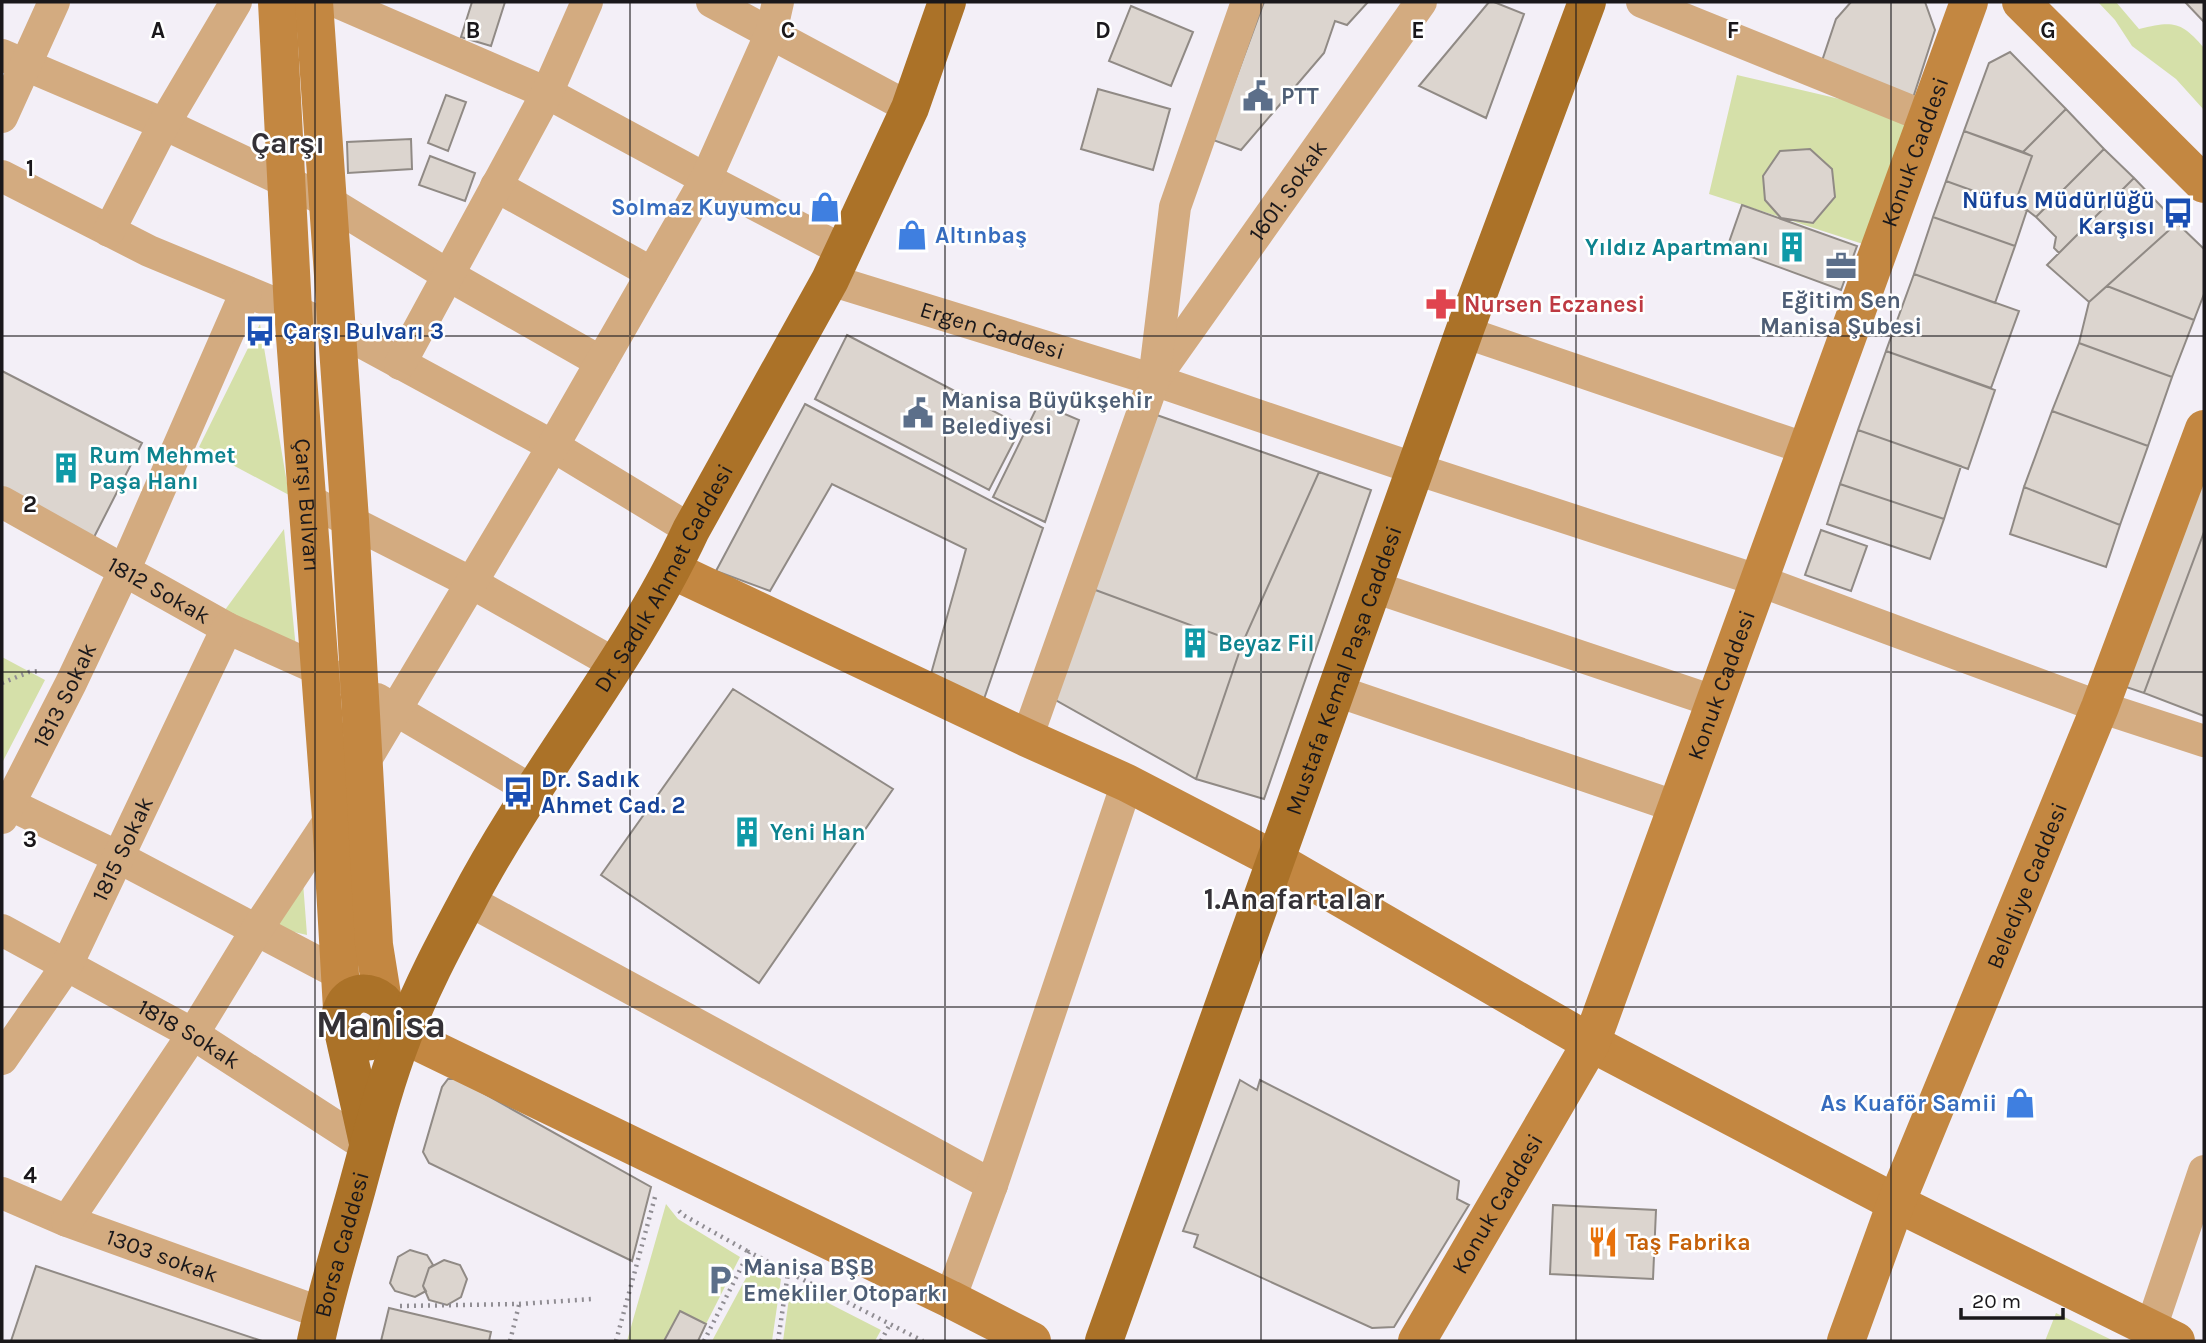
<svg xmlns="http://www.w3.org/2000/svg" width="2206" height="1343" viewBox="0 0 2206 1343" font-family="Karla,sans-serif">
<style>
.green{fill:#d5e0a9}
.building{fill:#dcd5cf;stroke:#908a85;stroke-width:2}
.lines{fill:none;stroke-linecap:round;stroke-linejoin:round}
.path{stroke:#908d93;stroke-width:4.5;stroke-dasharray:2 5;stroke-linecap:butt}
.street{stroke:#d3ab80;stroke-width:32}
.secondary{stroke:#c38741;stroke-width:38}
.primary{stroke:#ab7228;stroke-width:38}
.grid{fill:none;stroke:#1a181b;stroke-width:2;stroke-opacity:0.55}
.labels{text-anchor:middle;stroke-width:5;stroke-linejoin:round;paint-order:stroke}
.service-label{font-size:23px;font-weight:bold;fill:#4e5e75;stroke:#fff;text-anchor:start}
.street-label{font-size:23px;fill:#1a181b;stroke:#fff}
.transit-label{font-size:23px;font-weight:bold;fill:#164399;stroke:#fff;text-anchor:start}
.shop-label{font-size:23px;font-weight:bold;fill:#366cbe;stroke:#fff;text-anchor:end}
.culture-label{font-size:23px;font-weight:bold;fill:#0d838f;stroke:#fff;text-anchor:start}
.health-label{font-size:23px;font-weight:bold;fill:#be3a42;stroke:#fff;text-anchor:start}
.food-label{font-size:23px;font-weight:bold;fill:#c56008;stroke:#fff;text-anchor:start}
.district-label{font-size:30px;font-weight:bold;fill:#343136;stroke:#fff}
.town-label{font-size:37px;font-weight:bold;fill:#343136;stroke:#fff}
.grid-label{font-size:23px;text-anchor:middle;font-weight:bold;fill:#1a181b;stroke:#fff;stroke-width:5;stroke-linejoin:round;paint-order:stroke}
</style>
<rect width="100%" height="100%" fill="#f3eff7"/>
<path class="green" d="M 2098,2 L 2116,2 L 2139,29 C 2173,21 2181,21 2204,48 L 2204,110 L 2176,79 L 2132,46 L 2115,20 Z
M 1737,75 L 1912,116 L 1863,244 L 1709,194 Z
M 260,324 L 289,495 L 199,447 Z
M 284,529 L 296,649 L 222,614 Z
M 2,657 L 45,680 L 2,763 Z
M 302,869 L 307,935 L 259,924 Z
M 666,1204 L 678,1219 L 740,1257 L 706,1324 L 680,1311 L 664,1341 L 627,1341 Z
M 753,1265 L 781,1279 L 772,1341 L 712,1341 Z
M 791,1284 L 881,1330 L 875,1341 L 783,1341 Z
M 2056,1313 L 2114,1341 L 2045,1341 Z"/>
<path class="building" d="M 472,2 L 505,2 L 491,46 L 461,37 Z
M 1264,2 L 1368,2 L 1347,25 L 1335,21 L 1324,53 L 1241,150 L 1213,140 Z
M 1489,2 L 1494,2 L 1524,14 L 1486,118 L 1419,86 Z
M 1851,2 L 1925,2 L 1935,30 L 1913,98 L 1822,61 L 1836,19 Z
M 2185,2 L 2204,2 L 2204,22 Z
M 1131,6 L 1193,32 L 1171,86 L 1109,61 Z
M 2010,52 L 2066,109 L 2023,152 L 1964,131 L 1989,63 Z
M 1098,89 L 1170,109 L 1153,170 L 1081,149 Z
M 446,95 L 466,102 L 448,151 L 428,143 Z
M 2066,109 L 2104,149 L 2036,217 L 2027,210 L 2014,206 L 2032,156 L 2023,152 Z
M 1964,131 L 2032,156 L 2014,206 L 1946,181 Z
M 411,139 L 412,169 L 348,173 L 347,142 Z
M 1810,149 L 1832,169 L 1835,197 L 1813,223 L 1781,218 L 1765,200 L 1763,176 L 1780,151 Z
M 2104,149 L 2134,178 L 2059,253 L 2054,248 L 2056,237 L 2036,217 Z
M 430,156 L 475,173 L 465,201 L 419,185 Z
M 2134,178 L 2177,223 L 2089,302 L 2047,265 Z
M 1946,181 L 2027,210 L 2015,246 L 1933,217 Z
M 1742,205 L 1857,246 L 1841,290 L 1727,248 Z
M 1933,217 L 2015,246 L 1995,303 L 1914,274 Z
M 2177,223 L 2204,249 L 2204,294 L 2194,320 L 2107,286 Z
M 1914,274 L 2019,311 L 1991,388 L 1886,351 Z
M 2107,286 L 2194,320 L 2172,377 L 2079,343 L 2089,302 Z
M 847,335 L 1022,426 L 989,490 L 815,399 Z
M 2079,343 L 2172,377 L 2148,446 L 2052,411 Z
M 1886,351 L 1995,390 L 1968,469 L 1858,430 Z
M 2,371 L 142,443 L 91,543 L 2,492 Z
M 1039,403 L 1079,420 L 1045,522 L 993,497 Z
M 805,404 L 1043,528 L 984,699 L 929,681 L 966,549 L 832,484 L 770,591 L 716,571 Z
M 2052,411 L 2148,446 L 2120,525 L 2024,487 Z
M 1151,413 L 1371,490 L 1264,799 L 1196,779 L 1052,698 Z
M 1858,430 L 1961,466 L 1944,519 L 1840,484 Z
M 2204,460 L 2204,532 L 2144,693 L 2120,685 Z
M 1319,472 L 1371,490 L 1264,799 L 1196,779 L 1242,644 Z
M 1840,484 L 1944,519 L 1930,559 L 1827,524 Z
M 2024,487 L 2120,525 L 2106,567 L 2010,534 Z
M 1821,530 L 1867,546 L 1851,591 L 1805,575 Z
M 2204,532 L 2204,716 L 2144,693 Z
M 1090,588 L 1242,644 L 1196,779 L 1052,698 Z
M 733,689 L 893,789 L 759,983 L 601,875 Z
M 448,1079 L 458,1079 L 651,1187 L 632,1261 L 429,1163 L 423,1152 L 442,1087 Z
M 1240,1080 L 1257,1090 L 1260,1080 L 1459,1181 L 1457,1199 L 1469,1205 L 1394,1327 L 1372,1328 L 1194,1247 L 1198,1235 L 1183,1231 Z
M 1553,1205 L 1656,1210 L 1653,1279 L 1550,1274 Z
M 410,1250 L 427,1255 L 433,1265 L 429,1268 L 423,1286 L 426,1291 L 415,1297 L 395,1291 L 390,1283 L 398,1257 Z
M 444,1260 L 460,1265 L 467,1279 L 461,1297 L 447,1305 L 429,1300 L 423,1286 L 429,1268 Z
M 36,1266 L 262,1341 L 11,1341 Z
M 389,1308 L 491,1332 L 489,1341 L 381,1341 Z
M 680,1311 L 706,1324 L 698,1341 L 664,1341 Z"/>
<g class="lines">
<path class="path" d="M 2,683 L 29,672 L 41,671
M 679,1211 L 683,1215 L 749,1252
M 400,1306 L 519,1304 L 592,1299
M 510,1341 L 519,1305
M 616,1341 L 655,1197
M 704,1341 L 749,1252 L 923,1341
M 778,1341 L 788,1273
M 881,1341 L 890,1324"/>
<g class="street">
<path d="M 337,2 L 547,93 L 706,179 L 842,250"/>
<path d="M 712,2 L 910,108"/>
<path d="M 1642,2 L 1926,117"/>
<path d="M 2,55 L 164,124 L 329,202 L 448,275 L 601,362"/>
<path d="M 2,117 L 54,2"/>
<path d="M 2,176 L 149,251 L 337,329 L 553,446 L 691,530"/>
<path d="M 496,186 L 652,273"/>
<path d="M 109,231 L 164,124 L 236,2"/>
<path id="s1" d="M 830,280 L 1154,380 L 1416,469 L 1760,581 L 2100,707 L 2204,741"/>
<path d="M 1464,332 L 1807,449"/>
<path d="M 400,364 L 547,93 L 587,2"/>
<path id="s2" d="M 1157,375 L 1421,2"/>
<path d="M 308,500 L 472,583 L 615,664"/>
<path id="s3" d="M 2,502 L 227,628 L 338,678"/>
<path d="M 1374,587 L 1716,702"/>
<path d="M 1337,691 L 1677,807"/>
<path d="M 377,699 L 533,791"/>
<path d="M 1027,738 L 1154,380 L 1175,207 L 1247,2"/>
<path d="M 365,761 L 553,446 L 706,179 L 771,33 L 778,2"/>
<path d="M 9,804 L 118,857 L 340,974"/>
<path id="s4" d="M 2,818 L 71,683 L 124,571 L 246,292"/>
<path d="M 468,900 L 992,1185"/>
<path id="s5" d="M 2,930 L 193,1034 L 368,1147"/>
<path id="s6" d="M 2,1059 L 67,965 L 227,628"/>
<path id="s7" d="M 2,1193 L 67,1221 L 322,1313"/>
<path d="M 67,1221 L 193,1034 L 257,929 L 331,818"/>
<path d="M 950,1299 L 992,1185 L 1127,783"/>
<path d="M 2151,1328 L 2204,1171"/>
</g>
<g class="secondary">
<path id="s8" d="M 277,2 L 293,310 L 331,818 L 342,1009"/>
<path d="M 314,2 L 350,520 L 374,945 L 383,1001"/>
<path d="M 2021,2 L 2204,184"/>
<path d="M 672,570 L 1027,738 L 1127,783 L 1275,860 L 1591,1043 L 1896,1203 L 2176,1341"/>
<path d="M 387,1027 L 950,1299 L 1032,1341"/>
<path id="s9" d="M 1417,1341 L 1591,1043 L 1969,2"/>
<path id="s10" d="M 1846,1341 L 1896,1203 L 2100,707 L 2204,429"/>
</g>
<g class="primary">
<path d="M 344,1032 C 353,1040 362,1045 374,1040 C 379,1038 383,1034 386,1030 C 405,999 348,973 340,1017 L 368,1143"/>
<path id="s11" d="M 316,1341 C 327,1290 343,1239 357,1188 C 371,1137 384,1085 403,1036 C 420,990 444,945 467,902 C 534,774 630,661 691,530 L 830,280 L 910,108 L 947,2"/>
<path id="s12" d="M 1104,1341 L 1464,332 L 1587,2"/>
</g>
</g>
<path class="grid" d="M 315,2 L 315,1341M 630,2 L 630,1341M 945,2 L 945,1341M 1261,2 L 1261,1341M 1576,2 L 1576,1341M 1891,2 L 1891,1341M 2,336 L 2204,336M 2,672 L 2204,672M 2,1007 L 2204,1007"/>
<defs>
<g id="civic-bare" transform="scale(2.415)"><path d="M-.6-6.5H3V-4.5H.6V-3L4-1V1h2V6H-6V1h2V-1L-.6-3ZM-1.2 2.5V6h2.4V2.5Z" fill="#5c6f8a" stroke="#fff" stroke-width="2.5" paint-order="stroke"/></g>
<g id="shop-bare" transform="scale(2.415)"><path d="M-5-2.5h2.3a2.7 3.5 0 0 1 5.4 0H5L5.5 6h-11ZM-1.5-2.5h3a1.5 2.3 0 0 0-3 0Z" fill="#3f7fe0" stroke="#fff" stroke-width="2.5" paint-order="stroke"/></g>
<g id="bus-bare" transform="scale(2.415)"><path d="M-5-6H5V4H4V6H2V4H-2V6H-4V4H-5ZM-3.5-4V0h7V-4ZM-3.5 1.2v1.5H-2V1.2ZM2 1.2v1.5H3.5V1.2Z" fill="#1a4fb4" stroke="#fff" stroke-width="2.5" paint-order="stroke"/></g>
<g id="building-bare" transform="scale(2.415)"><path d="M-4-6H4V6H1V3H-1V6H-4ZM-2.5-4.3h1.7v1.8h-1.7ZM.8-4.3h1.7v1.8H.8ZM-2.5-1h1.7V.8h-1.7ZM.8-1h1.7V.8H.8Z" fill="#0f9aa8" stroke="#fff" stroke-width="2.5" paint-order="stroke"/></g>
<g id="office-bare" transform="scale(2.415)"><path d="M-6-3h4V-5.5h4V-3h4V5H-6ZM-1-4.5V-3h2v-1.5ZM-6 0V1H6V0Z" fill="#5c6f8a" stroke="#fff" stroke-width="2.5" paint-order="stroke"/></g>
<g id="pharmacy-bare" transform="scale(2.415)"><path d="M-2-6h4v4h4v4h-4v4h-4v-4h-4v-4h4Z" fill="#e0444e" stroke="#fff" stroke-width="2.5" paint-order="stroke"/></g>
<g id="restaurant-bare" transform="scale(2.415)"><path d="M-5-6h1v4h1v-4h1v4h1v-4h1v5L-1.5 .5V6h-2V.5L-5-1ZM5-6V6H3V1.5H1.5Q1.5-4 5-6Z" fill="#e8710a" stroke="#fff" stroke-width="2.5" paint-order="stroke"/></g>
<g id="parking-bare" transform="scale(2.415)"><path d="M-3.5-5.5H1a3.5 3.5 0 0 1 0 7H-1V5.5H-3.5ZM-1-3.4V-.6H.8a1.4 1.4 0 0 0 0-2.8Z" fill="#5c6f8a" stroke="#fff" stroke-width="2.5" paint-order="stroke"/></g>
</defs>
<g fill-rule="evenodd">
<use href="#civic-bare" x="1258" y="96"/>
<use href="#shop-bare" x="825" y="207"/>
<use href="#bus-bare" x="2178" y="213"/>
<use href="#shop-bare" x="912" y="235"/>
<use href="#building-bare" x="1792" y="247"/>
<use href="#office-bare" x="1841" y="266"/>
<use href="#pharmacy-bare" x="1441" y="304"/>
<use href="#bus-bare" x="260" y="331"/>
<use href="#civic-bare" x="918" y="413"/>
<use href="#building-bare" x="66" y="468"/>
<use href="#building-bare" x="1195" y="643"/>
<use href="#bus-bare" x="518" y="792"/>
<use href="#building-bare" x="747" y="832"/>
<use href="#shop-bare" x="2020" y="1103"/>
<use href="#restaurant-bare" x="1603" y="1242"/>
<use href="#parking-bare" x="720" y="1280"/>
</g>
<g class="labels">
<g class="service-label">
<text x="1281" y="104">PTT</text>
<text x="1841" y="308" text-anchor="middle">Eğitim Sen<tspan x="1841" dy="26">Manisa Şubesi</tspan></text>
<text x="941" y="408">Manisa Büyükşehir<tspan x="941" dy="26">Belediyesi</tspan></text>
<text x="743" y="1275">Manisa BŞB<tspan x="743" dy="26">Emekliler Otoparkı</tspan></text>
</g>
<g class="street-label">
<text dy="8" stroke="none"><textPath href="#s9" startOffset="1293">Konuk Caddesi</textPath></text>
<text dy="8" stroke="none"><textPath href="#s2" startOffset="226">1601. Sokak</textPath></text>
<text dy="8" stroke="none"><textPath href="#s1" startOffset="170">Ergen Caddesi</textPath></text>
<text dy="8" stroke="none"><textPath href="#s8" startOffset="504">Çarşı Bulvarı</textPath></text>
<text dy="8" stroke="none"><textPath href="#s11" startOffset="845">Dr. Sadık Ahmet Caddesi</textPath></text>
<text dy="8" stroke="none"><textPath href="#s3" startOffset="180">1812 Sokak</textPath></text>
<text dy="8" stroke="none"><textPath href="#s12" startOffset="712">Mustafa Kemal Paşa Caddesi</textPath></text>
<text dy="8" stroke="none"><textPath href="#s9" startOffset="726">Konuk Caddesi</textPath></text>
<text dy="8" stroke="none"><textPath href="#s4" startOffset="138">1813 Sokak</textPath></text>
<text dy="8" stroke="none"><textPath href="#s6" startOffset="243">1815 Sokak</textPath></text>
<text dy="8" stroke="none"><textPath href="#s10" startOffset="490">Belediye Caddesi</textPath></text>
<text dy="8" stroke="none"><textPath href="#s5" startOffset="214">1818 Sokak</textPath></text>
<text dy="8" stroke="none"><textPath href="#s9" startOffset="159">Konuk Caddesi</textPath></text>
<text dy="8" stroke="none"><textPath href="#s11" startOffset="100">Borsa Caddesi</textPath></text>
<text dy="8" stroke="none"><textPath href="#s7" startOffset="172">1303 sokak</textPath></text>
</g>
<g class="transit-label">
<text x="2155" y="208" text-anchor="end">Nüfus Müdürlüğü<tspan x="2155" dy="26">Karşısı</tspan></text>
<text x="283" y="339">Çarşı Bulvarı 3</text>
<text x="541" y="787">Dr. Sadık<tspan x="541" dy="26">Ahmet Cad. 2</tspan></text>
</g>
<g class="shop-label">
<text x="802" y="215">Solmaz Kuyumcu</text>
<text x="935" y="243" text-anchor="start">Altınbaş</text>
<text x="1997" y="1111">As Kuaför Samii</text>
</g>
<g class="culture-label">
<text x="1769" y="255" text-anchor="end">Yıldız Apartmanı</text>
<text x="89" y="463">Rum Mehmet<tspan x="89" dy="26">Paşa Hanı</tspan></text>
<text x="1218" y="651">Beyaz Fil</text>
<text x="770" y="840">Yeni Han</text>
</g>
<g class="health-label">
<text x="1464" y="312">Nursen Eczanesi</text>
</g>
<g class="food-label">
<text x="1626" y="1250">Taş Fabrika</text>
</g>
<g class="district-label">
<text x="288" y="153">Çarşı</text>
<text x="1294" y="909">1.Anafartalar</text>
</g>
<g class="town-label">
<text x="381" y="1037">Manisa</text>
</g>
</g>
<g class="grid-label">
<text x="158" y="38">A</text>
<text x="473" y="38">B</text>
<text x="788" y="38">C</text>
<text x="1103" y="38">D</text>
<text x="1418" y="38">E</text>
<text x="1733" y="38">F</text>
<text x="2048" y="38">G</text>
<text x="30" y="176">1</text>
<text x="30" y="512">2</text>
<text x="30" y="847">3</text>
<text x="30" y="1183">4</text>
</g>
<rect width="2206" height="1343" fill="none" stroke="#1a181b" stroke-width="7"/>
<path d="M1961 1308v10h102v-10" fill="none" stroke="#1a181b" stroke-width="3.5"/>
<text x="1972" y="1308" font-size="21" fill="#1a181b" stroke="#ffffff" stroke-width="5" paint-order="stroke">20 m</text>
</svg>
